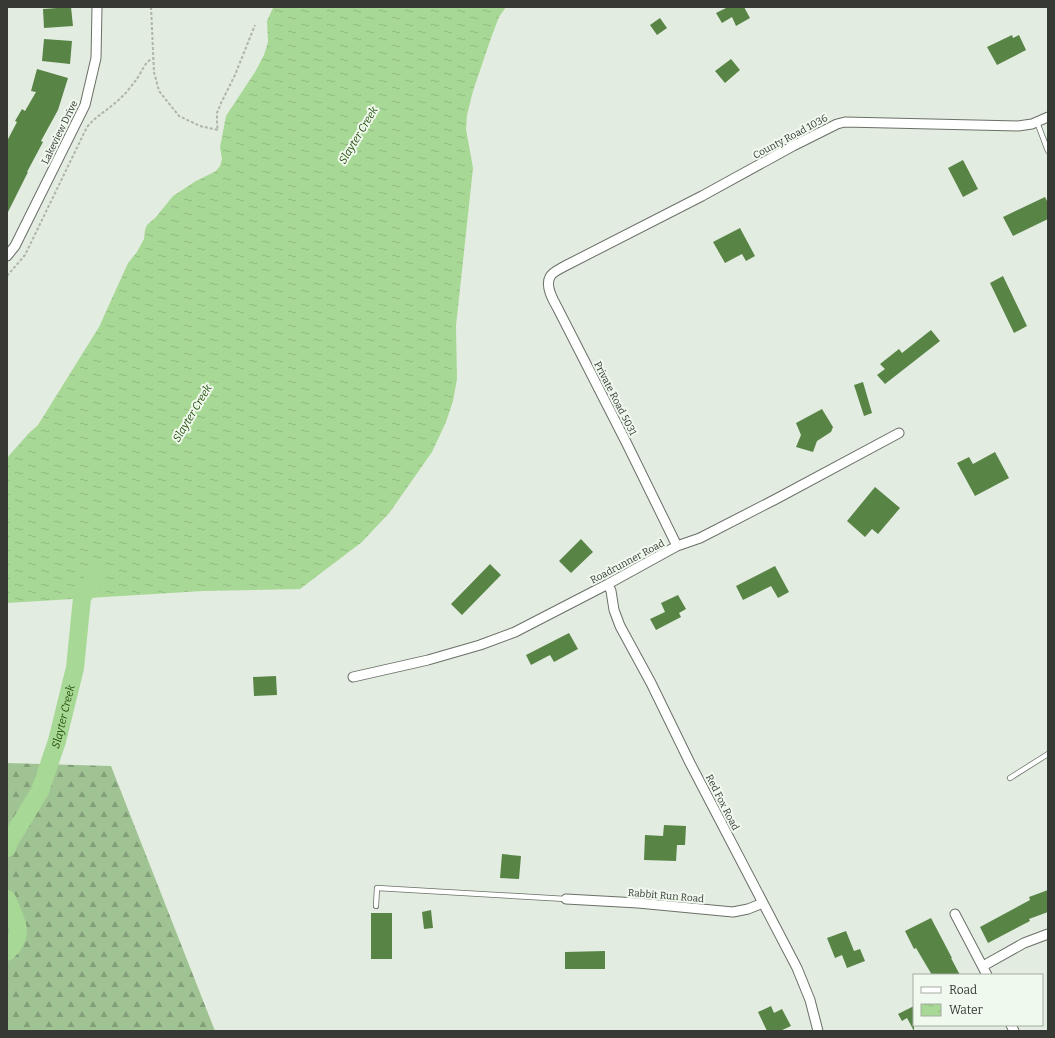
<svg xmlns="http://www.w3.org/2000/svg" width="1055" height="1038" viewBox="0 0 1055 1038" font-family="Bitter,serif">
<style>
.forest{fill:url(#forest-firs)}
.water{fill:url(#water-ripples)}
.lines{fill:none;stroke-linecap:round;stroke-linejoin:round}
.river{stroke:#a8d895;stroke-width:18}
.building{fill:#588546}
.service-casing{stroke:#697066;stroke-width:6}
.minor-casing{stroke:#697066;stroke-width:11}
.path{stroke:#aeb5ab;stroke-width:2;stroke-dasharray:3 2;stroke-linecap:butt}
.service{stroke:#fff;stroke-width:4.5}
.minor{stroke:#fff;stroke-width:9}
.labels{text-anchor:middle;stroke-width:4;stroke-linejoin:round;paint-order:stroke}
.street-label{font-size:10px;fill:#363934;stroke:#f0f9ed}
.water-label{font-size:11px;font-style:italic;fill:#214d08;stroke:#f0f9ed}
</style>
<defs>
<pattern id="forest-firs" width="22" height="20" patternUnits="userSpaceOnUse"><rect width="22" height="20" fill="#a0c393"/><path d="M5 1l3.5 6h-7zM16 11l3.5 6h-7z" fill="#839f79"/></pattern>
<pattern id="water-ripples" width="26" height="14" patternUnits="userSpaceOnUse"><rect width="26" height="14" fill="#a8d895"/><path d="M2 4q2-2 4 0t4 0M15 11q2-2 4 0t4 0" fill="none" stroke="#91ba81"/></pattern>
</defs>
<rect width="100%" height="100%" fill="#e3ece0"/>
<path class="forest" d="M 7,763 L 111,766 L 215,1031 L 7,1031 Z"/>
<path class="water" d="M 274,7 L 506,7 L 499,17 L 491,38 L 473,91 L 467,115 L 466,129 L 473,168 L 456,326 L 457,379 L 453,401 L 446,422 L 432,452 L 390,512 L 362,542 L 300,589 L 203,591 L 7,603 L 7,458 L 28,434 L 38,425 L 99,327 L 128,263 L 137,252 L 144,239 L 145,230 L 147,225 L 156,217 L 173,196 L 196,181 L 216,171 L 220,166 L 222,159 L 220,147 L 226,116 L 255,72 L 264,55 L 268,42 L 267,21 L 272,10 Z"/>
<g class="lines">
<g class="river">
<path id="s1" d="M 7,848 L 9,842 L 40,791 L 57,741 L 75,668 L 82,598 L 95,577"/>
<path d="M 7,899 C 15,920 27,933 7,952"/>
</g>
</g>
<path class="building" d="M 71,7 L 73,26 L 44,28 L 43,9 Z
M 728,7 L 744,7 L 750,18 L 736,26 L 732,17 L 722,23 L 716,13 Z
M 660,18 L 667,28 L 657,35 L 650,25 Z
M 1012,35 L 1013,38 L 1019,35 L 1026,50 L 997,65 L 987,47 Z
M 44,39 L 72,41 L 70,64 L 42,61 Z
M 731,59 L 740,70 L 725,83 L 715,71 Z
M 37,69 L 68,78 L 58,110 L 41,141 L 43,142 L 27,172 L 28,172 L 7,214 L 7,141 L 17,122 L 15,121 L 22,109 L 25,111 L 36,92 L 31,91 Z
M 963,160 L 978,189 L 963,197 L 948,168 Z
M 1045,197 L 1048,203 L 1048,219 L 1013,236 L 1003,217 Z
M 740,228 L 755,256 L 746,261 L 742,254 L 725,263 L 713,242 Z
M 1003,276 L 1027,326 L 1014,333 L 990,283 Z
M 931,330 L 940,341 L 885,384 L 877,375 L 885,369 L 880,364 L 899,349 L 902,353 Z
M 863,382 L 872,413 L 864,416 L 854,385 Z
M 822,409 L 833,427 L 831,432 L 817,441 L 813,452 L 796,447 L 801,435 L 796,423 Z
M 995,452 L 1009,478 L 975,496 L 957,463 L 969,457 L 973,464 Z
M 875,487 L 900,508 L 878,534 L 872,529 L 865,537 L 847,521 Z
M 581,539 L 593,552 L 571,573 L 559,561 Z
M 490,564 L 501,575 L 462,615 L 451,604 Z
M 775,566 L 789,592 L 778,598 L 771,586 L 743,600 L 736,586 Z
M 678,595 L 686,609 L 679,613 L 681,617 L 656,630 L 650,619 L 665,612 L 661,603 Z
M 569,633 L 578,649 L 554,662 L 550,655 L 531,665 L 526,655 Z
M 276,676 L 277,695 L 254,696 L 253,677 Z
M 664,825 L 686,826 L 685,845 L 677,845 L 676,861 L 644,860 L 645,835 L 663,836 Z
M 502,854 L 521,856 L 519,879 L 500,878 Z
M 1048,890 L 1048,912 L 1029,919 L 1030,921 L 988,943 L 980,927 L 1030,900 L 1029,897 Z
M 431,910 L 433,928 L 424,929 L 422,912 Z
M 371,913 L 392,913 L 392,959 L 371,959 Z
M 931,918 L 952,958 L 951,958 L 960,975 L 932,975 L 916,948 L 914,949 L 905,931 Z
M 846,931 L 854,951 L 860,949 L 865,961 L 847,968 L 842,955 L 835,958 L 827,938 Z
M 605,951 L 605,969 L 565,969 L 565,952 Z
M 771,1006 L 774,1013 L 782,1009 L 791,1026 L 780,1031 L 767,1031 L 758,1012 Z
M 914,1006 L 914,1031 L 907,1018 L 902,1021 L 898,1014 Z"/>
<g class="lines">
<g class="service-casing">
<path id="service" d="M 1037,122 L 1048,151
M 1010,778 L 1048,754
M 376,906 L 377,888 L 566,899"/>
</g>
<g class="minor-casing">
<path id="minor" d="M 7,256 L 15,246 L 85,105 L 96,58 L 97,7
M 677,546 L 627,444 L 557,307 C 553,300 545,286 550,277 C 552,272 560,269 565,266 L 702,196 L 793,146 L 837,124 L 845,122 L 1018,126 L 1032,124 L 1048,117
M 608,584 L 611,591 L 614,610 L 620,626 L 651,683 L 690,763 L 797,968 L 810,1000 L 818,1031
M 353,677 L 428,660 L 480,645 L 515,632 L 608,584 L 677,546 L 700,538 L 776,499 L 899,433
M 566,899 L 638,903 L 733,912 L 748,909 L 763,903
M 955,914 L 987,975
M 983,966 L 1024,943 L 1048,934
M 1011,1025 L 1014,1031"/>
</g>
<path class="path" d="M 151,7 L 154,72 L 159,91 L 179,116 L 200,126 L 218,130 L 217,125 L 217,113 L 221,103 L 235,75 L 255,25
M 7,276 L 25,255 L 87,127 C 96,116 105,112 115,103 C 123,97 130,88 136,80 C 141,74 145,60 153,59"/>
<use href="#service" class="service"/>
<use href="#minor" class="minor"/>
</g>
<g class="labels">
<g class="street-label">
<text transform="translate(59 132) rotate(-64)" y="4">Lakeview Drive</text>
<text transform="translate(790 136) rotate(-28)" y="4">County Road 1036</text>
<text transform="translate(616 398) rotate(63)" y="4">Private Road 5031</text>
<text transform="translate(627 561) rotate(-28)" y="4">Roadrunner Road</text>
<text transform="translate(723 802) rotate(63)" y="4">Red Fox Road</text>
<text transform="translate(666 895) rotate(5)" y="4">Rabbit Run Road</text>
</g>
<g class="water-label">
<text transform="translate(358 135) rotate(-59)" y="4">Slayter Creek</text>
<text transform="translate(192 413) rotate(-59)" y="4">Slayter Creek</text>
<text dy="4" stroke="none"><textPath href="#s1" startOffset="144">Slayter Creek</textPath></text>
</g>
</g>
<rect width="1055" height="1038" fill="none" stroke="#363934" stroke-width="16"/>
<rect x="913" y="974" width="130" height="52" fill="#f0f9ed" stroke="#a6aca3"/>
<rect x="921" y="987" width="20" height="6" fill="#ffffff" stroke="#a6aca3"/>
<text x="949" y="994" font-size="12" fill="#363934">Road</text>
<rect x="921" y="1004" width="20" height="12" fill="url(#water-ripples)" stroke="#a6aca3"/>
<text x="949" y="1014" font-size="12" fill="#363934">Water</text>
</svg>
